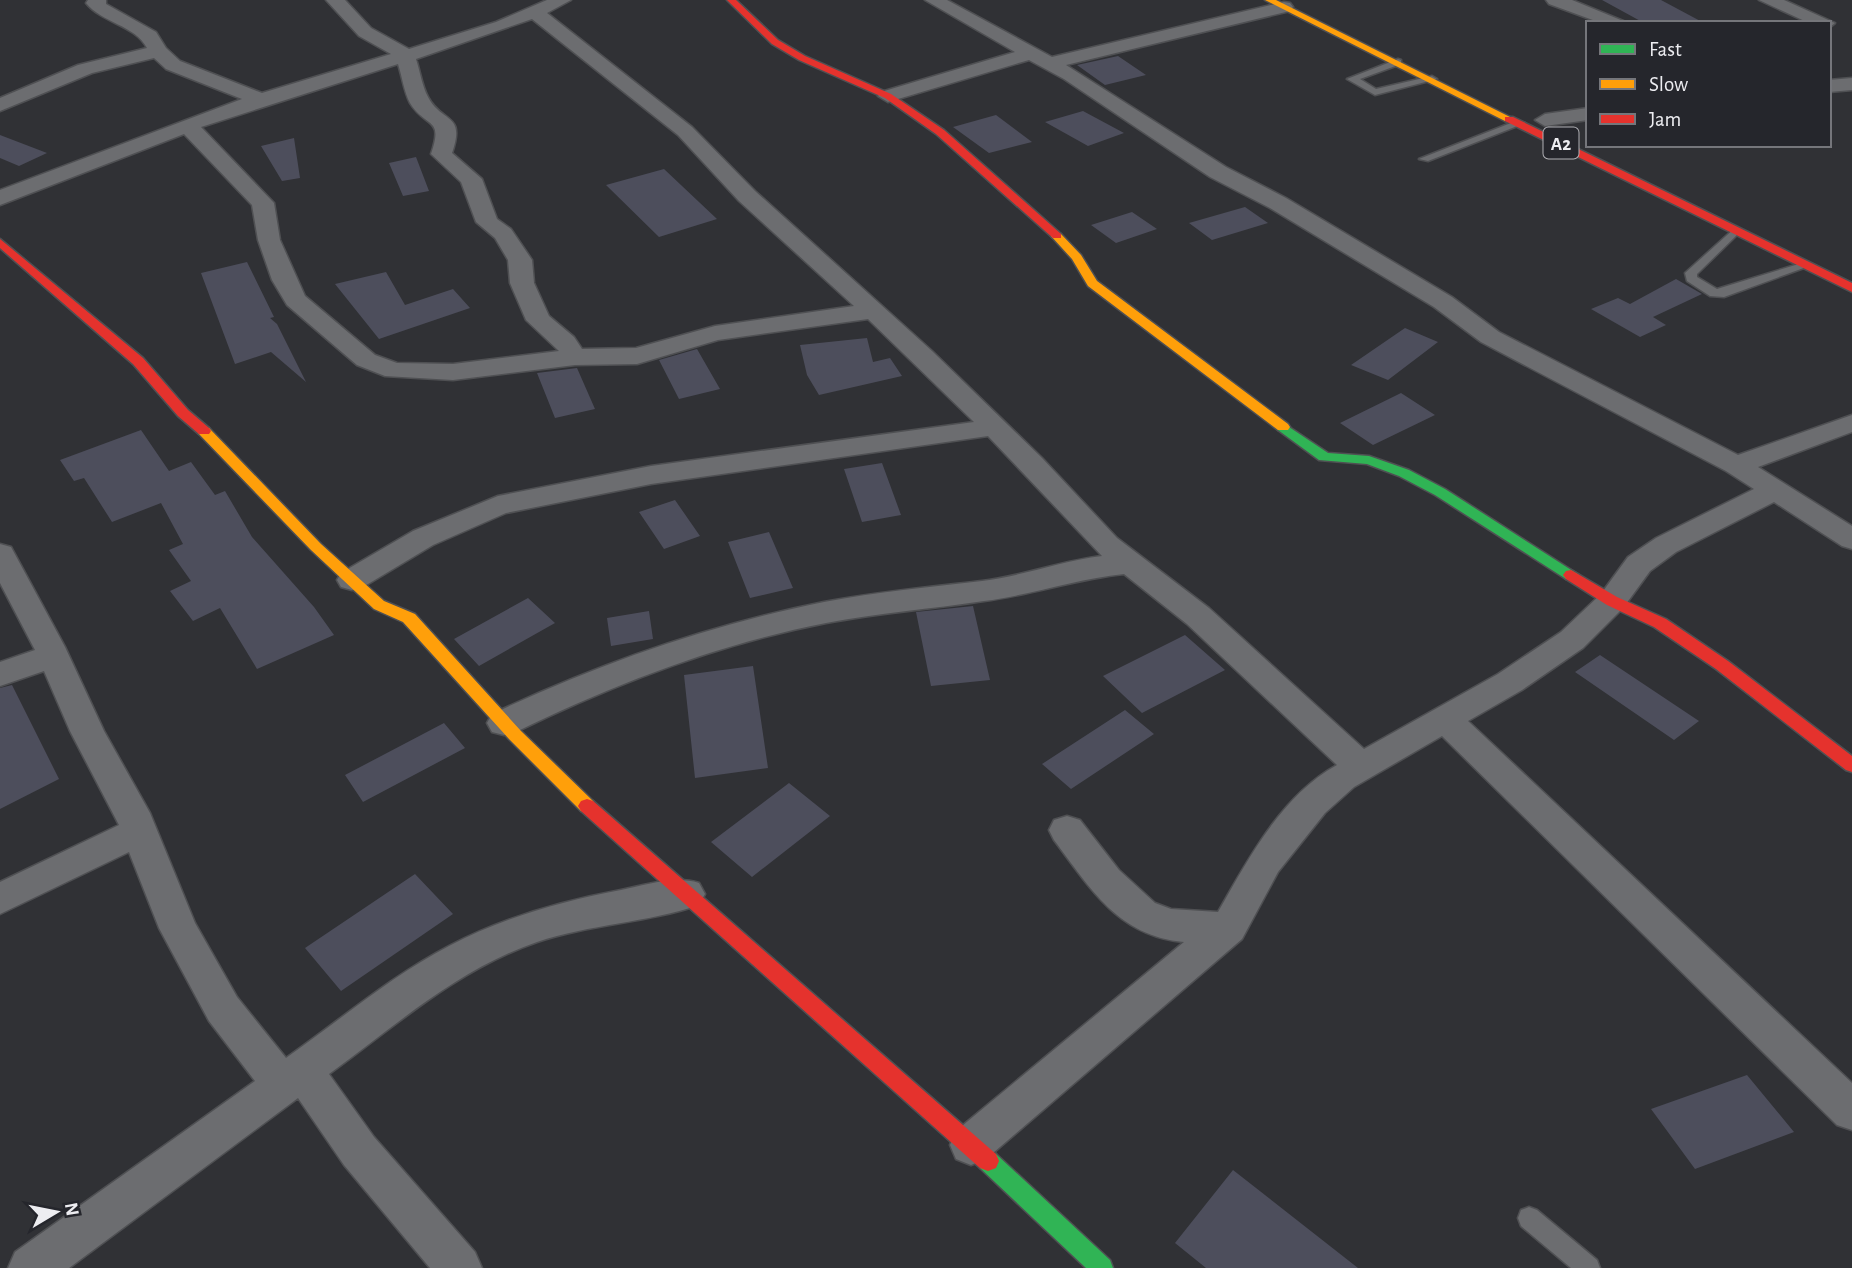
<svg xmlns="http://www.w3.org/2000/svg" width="1852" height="1268" viewBox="0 0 1852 1268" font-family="'Alegreya Sans',sans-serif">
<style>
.building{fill:#4d4e5c}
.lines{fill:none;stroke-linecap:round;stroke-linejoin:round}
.lane-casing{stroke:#4f5053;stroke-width:3}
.street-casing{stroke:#4f5053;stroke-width:3}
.fast-casing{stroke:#4f5053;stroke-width:3}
.slow-casing{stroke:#4f5053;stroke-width:3}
.jam-casing{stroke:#4f5053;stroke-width:3}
.lane{fill:#6c6d70;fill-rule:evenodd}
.street{fill:#6c6d70;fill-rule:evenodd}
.fast{fill:#30b455;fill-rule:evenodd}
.slow{fill:#ff9f0a;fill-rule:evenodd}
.jam{fill:#e5322d;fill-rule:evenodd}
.labels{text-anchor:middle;stroke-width:6;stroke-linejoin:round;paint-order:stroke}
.shield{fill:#25262c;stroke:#b1b1b6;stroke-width:2}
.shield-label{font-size:19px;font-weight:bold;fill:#ededf1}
</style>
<rect width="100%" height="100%" fill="#303135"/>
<path class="building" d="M 1602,0 L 1661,0 L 1704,23 L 1644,23 Z
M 1118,56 L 1146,75 L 1105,85 L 1077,65 Z
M 1083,111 L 1124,133 L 1088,146 L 1045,122 Z
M 996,115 L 1032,142 L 989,153 L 953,127 Z
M 0,135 L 47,153 L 19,166 L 0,158 Z
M 294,138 L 300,178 L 282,181 L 261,146 Z
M 416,157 L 429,191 L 403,196 L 389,163 Z
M 664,169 L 717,219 L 659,237 L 606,185 Z
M 1245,207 L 1268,223 L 1212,240 L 1189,223 Z
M 1132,212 L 1157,229 L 1116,243 L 1091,225 Z
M 247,262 L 274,317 L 270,318 L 277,324 L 306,382 L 271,352 L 235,364 L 201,273 Z
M 386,272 L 405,305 L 453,289 L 470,308 L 379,339 L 335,284 Z
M 1676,279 L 1702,294 L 1653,317 L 1666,325 L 1640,337 L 1591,309 L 1618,298 L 1630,304 Z
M 1405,328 L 1438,342 L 1388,380 L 1351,365 Z
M 867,338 L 873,362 L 890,358 L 902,376 L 819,395 L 807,375 L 800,345 Z
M 697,349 L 720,389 L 679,399 L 659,360 Z
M 577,368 L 595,409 L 555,418 L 537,373 Z
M 1401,393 L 1435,415 L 1373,445 L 1340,423 Z
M 141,430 L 169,471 L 191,462 L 215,495 L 225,491 L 252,537 L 314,607 L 334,635 L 257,669 L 220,608 L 193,621 L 170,591 L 191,581 L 169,550 L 183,544 L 161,503 L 112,522 L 84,478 L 74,481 L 60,460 Z
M 882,463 L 901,515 L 862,522 L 844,469 Z
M 675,500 L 700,536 L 664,549 L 639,512 Z
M 769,532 L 793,588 L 750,598 L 728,542 Z
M 528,598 L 555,623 L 479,666 L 454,639 Z
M 973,606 L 990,680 L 931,686 L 916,612 Z
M 649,611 L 653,639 L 611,646 L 607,618 Z
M 1185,635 L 1225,670 L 1142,713 L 1103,676 Z
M 1600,655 L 1699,721 L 1674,740 L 1575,672 Z
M 753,666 L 768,768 L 695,778 L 684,675 Z
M 12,685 L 59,779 L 0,809 L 0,688 Z
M 1125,710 L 1154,734 L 1071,789 L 1042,764 Z
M 444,723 L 465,748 L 363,802 L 345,775 Z
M 789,783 L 830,816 L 752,877 L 711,842 Z
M 415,874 L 453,914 L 341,991 L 305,948 Z
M 1747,1075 L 1794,1132 L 1695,1169 L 1651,1109 Z
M 1233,1170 L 1358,1268 L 1206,1268 L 1175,1243 Z"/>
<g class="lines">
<g class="lane-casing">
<path id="lane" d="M 1398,59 L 1401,60 L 1401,64 L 1360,79 L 1376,89 L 1432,76 L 1437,79 L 1375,95 L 1347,79 Z
M 1516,121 L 1525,123 L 1428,161 L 1419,159 Z
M 1736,227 L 1742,230 L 1740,232 L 1697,274 L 1697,277 L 1717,289 L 1802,263 L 1806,261 L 1812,265 L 1724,297 L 1710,296 L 1687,281 L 1685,273 Z
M 1529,1207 L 1537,1210 L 1597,1260 L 1600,1268 L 1571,1268 L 1521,1226 L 1518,1218 L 1521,1210 Z"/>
</g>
<g class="street-casing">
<path id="street" d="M 88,0 L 106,0 L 106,4 L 156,32 L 166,48 L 180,61 L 262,93 L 391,54 L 359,36 L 326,0 L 345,0 L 371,28 L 409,49 L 496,22 L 547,0 L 571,0 L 547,13 L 692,127 L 755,191 L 932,351 L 1042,458 L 1117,538 L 1209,608 L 1364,749 L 1498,674 L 1561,632 L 1601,594 L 1628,557 L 1656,538 L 1754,489 L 1726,471 L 1481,342 L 1434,307 L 1270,208 L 1210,177 L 1064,79 L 1029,60 L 888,102 L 878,96 L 881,92 L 1015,52 L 925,0 L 947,0 L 1052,57 L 1284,2 L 1290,3 L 1293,7 L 1290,11 L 1066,65 L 1226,167 L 1286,198 L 1452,297 L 1499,332 L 1738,455 L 1852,415 L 1852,432 L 1758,467 L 1852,526 L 1852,549 L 1842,546 L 1774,502 L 1676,552 L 1650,571 L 1623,608 L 1583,648 L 1522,690 L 1468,721 L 1852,1083 L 1852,1130 L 1837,1125 L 1442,736 L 1354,787 L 1325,813 L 1278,872 L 1242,939 L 986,1159 L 971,1165 L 956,1159 L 950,1145 L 956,1131 L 1184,942 C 1118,936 1091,889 1054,840 L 1049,830 L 1054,820 L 1067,816 L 1080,820 L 1119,870 L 1155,903 L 1171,909 L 1218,912 C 1248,859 1282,795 1337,765 L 1187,624 L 1124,574 C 1076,579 1031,595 984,601 C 931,609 878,613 826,623 C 718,644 614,684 516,732 L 504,735 L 492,732 L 487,723 L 492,714 C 598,664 709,625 824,602 C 877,592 929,587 982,581 C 1023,576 1061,561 1102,556 L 988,436 L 651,484 L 506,513 L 433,545 L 363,587 L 352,590 L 341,587 L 337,580 L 341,573 L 413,531 L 498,496 L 651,466 L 974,422 L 868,319 L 718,340 L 637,364 L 575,365 L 453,380 L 385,376 L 357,365 L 287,305 L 272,280 L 258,240 L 252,205 L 184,134 L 0,205 L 0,190 L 242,99 L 166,69 L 154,58 L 92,73 L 0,111 L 0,98 L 78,65 L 147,48 C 135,25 102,23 86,3 ZM 532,19 L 678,135 L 739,201 L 854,306 L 715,326 L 636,348 L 582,349 L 574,337 L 549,316 L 534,283 L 532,260 L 511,229 L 497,219 L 482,179 L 452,153 C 466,112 442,124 428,97 C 422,86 420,71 416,59 ZM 398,64 C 402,76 404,92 410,103 C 426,129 444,116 431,154 L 461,182 L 476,222 L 495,238 L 508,260 L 510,283 L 526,320 L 559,351 L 453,364 L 397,363 L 375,355 L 305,296 L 280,240 L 274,203 L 201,127 Z
M 1546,0 L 1572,0 L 1628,23 L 1601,23 L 1549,4 Z
M 1759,0 L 1784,0 L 1835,23 L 1829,28 L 1829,23 L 1809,23 Z
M 1852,78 L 1852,90 L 1829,92 L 1829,80 Z
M 1588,108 L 1588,120 L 1545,126 L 1535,120 L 1545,114 Z
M 0,544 L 11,547 L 65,647 L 104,731 L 150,813 L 195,923 L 237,997 L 286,1058 C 339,1021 391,976 449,946 C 502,918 562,901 621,890 C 645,885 675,875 699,883 L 705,894 L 699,905 C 647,923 590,924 537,942 C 458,969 395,1026 329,1074 L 374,1137 L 475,1252 L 482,1268 L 430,1268 L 344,1165 L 298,1098 L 69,1268 L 8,1268 L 15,1252 L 255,1081 L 209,1021 L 159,928 L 129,852 L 0,914 L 0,882 L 119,825 L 70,731 L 44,671 L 0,686 L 0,662 L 35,650 L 0,583 Z"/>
</g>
<g class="fast-casing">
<path id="fast" d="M 1283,423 L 1328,453 L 1369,456 L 1409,470 L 1445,489 L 1579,575 L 1576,579 L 1566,579 L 1435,495 L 1399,476 L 1367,464 L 1319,460 L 1278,430 L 1276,427 Z
M 988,1151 L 996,1154 L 1110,1260 L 1113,1268 L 1086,1268 L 980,1168 L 977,1161 L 980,1154 Z"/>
</g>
<g class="slow-casing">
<path id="slow" d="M 1265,0 L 1276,0 L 1514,119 L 1505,121 Z
M 1057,233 L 1061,234 L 1081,255 L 1097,281 L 1288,424 L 1290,427 L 1288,430 L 1278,430 L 1088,286 L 1072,259 L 1051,236 Z
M 204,427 L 209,428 L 321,544 L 384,601 L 415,614 L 521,731 L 593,801 L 596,806 L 593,811 L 587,813 L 581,811 L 509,739 L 403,622 L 374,609 L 311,550 L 199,434 L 197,431 Z"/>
</g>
<g class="jam-casing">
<path id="jam" d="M 727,0 L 736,0 L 778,40 L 805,56 L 891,94 L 944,130 L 1061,234 L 1061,238 L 1053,238 L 936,134 L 885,98 L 799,60 L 772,44 Z
M 1505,117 L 1513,117 L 1852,283 L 1852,292 L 1505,121 Z
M 0,239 L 143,358 L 188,410 L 209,428 L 211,431 L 209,434 L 199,434 L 178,416 L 133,364 L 0,248 Z
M 1571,570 L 1617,597 L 1666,619 L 1728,661 L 1852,756 L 1852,772 L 1846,770 L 1716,669 L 1654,627 L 1607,605 L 1566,579 L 1563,575 L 1566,571 Z
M 587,799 L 593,801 L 996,1154 L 999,1161 L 996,1168 L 988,1171 L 980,1168 L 581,811 L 578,806 L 581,801 Z"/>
</g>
<use href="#lane" class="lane"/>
<use href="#street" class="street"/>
<use href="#fast" class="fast"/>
<use href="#slow" class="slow"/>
<use href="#jam" class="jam"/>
</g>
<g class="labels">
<rect class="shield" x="1543.5" y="127.5" width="35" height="31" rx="5"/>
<g class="shield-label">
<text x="1561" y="150">A2</text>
</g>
</g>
<rect x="1586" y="21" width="245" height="126" fill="#25262c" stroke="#75767b" stroke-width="2"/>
<rect x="1600" y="44" width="35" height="10" fill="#30b455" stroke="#75767b" stroke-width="2"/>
<text x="1649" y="56" font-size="21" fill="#ededf1">Fast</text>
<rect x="1600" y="79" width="35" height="10" fill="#ff9f0a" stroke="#75767b" stroke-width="2"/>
<text x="1649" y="91" font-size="21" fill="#ededf1">Slow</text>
<rect x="1600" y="114" width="35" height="10" fill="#e5322d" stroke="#75767b" stroke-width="2"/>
<text x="1649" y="126" font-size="21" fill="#ededf1">Jam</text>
<g transform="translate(56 1212) rotate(80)" stroke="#25262c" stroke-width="5" paint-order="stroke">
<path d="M0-5L12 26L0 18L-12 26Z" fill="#ededf1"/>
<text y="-10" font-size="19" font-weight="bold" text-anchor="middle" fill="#ededf1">N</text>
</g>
</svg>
